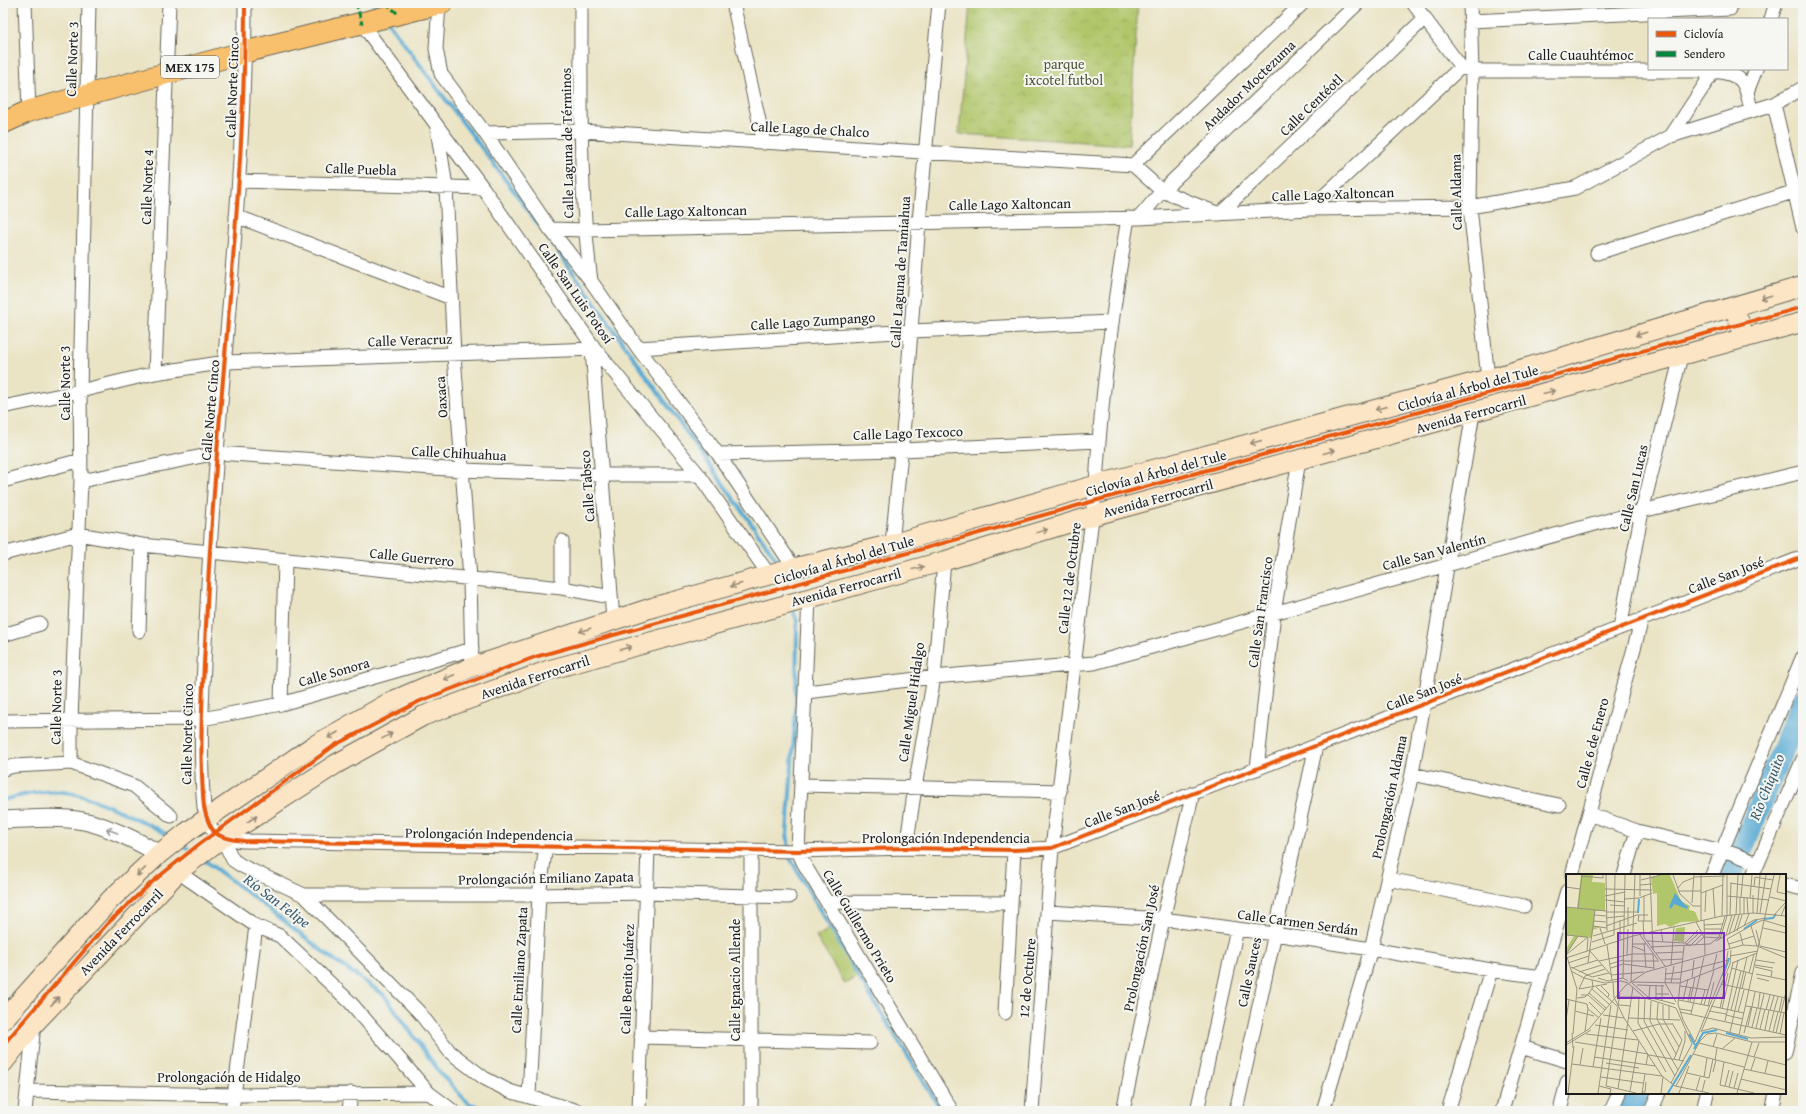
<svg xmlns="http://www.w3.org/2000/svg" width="1806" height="1114" viewBox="0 0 1806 1114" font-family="'Gentium Book Plus',serif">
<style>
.park{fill:url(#park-crowns);stroke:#667144}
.pitch{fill:#b1c66b;stroke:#667144}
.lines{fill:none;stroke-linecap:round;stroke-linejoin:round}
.stream{stroke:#59aad3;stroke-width:4}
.river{stroke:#59aad3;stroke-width:23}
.minor-casing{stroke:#646257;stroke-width:15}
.tertiary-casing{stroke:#646257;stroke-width:19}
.secondary-casing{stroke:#646257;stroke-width:21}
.primary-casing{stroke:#646257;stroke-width:23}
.minor{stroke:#fff;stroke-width:13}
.tertiary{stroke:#fff;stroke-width:17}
.secondary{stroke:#fce5c4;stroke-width:19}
.primary{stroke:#f8bf6c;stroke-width:21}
.quiet{stroke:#00873e;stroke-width:3;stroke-dasharray:6 3;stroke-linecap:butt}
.cycleway-casing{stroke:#f6f6f2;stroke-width:6}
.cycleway{stroke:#e8590c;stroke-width:4}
.oneway{stroke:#978b78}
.oneway2{stroke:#999}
.labels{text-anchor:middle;stroke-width:4;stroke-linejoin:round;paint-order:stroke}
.shield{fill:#f6f6f2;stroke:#5d5d5c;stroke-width:1}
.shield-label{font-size:13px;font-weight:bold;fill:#1c1c1c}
.street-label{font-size:14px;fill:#1c1c1c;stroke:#f6f6f2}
.park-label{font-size:14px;fill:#505838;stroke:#f6f6f2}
.water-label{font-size:15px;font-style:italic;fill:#375c6e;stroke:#f6f6f2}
.inset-river{fill:none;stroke:#59aad3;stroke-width:2}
.inset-road{fill:none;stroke:#989481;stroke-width:1}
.view{fill:#7b2cbf;fill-opacity:0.15;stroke:#7b2cbf;stroke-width:2}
.inset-edge{fill:none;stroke:#1c1c1c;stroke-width:2}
</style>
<defs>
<pattern id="park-crowns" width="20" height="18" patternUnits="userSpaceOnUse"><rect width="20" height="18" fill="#b1c66b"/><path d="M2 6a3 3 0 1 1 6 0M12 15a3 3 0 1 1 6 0" fill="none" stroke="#98aa5c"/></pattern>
</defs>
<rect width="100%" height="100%" fill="#f6f6f2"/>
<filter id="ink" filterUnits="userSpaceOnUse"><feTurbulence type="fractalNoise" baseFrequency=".025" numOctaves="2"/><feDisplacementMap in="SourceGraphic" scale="8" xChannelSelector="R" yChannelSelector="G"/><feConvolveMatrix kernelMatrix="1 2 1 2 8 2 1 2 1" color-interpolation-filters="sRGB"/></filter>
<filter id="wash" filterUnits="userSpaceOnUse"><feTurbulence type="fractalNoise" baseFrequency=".012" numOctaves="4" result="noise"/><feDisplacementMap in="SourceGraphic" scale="16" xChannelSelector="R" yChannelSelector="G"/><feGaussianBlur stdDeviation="0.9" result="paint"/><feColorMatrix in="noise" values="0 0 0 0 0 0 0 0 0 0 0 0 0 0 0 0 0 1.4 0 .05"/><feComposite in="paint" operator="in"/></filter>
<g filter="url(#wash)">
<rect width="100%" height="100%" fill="#eae4c5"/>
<path class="park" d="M 970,3 L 1138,3 L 1129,145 L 959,134 Z"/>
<path class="pitch" d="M 837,924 L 866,971 L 845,984 L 816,937 Z"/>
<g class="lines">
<path class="stream" d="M 373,3 L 380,12
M 388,22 L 545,233 L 775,557 L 779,568
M 793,609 L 797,621 L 796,712 L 787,833 L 790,858 L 860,979 L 942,1111
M 3,800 C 57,785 72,790 122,812 C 139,820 156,827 171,837
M 180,843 L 194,853
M 203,859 L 273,912 L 326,954 L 384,995 L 441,1074 L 468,1103 L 490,1111"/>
<path class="river" d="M 1731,875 L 1803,700
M 1630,1111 L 1638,1093"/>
</g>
</g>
<g filter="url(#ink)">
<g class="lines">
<g class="minor-casing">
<path id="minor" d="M 25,3 L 29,111
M 245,3 C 245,204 216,404 207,605 C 204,672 198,740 204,807 C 210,835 217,838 244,841 L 798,851 L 906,848 L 1014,850 L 1052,848 L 1803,557
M 439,3 L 436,49 L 441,74 L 485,133 L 550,229 L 591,281 L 638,348 L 718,454 L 794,568
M 581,3 C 581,96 579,189 591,281
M 733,3 L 764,143
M 1413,3 L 1461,67 L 1472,71 L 1714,71 C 1745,75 1745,82 1751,110
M 1470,3 L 1472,71 L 1470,207 L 1488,379
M 1771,19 L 1776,3
M 1470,21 L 1730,9
M 362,24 L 483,188 L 595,349 L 699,475 L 770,576
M 1747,92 L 1756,69
M 1774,104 L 1803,228
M 437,128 L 446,187 L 454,355 L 470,579 L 472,667
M 485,133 L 581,131 L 1133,165
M 1671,136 L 1774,104 L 1803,88
M 1133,165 L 1162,191 L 1219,214 L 1425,18
M 1133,165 L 1303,3
M 239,181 L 483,188
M 1310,209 L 1461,67
M 236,216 L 451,298
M 1139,218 L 1162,191 L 1358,3
M 550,229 L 585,230 L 1139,218 L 1310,209 L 1470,207 L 1575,188 L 1671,136 L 1715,69
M 1597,253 L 1793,192
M 638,348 L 912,331 L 1111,322
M 592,349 L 613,620
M 155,373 L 169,3
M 3,407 L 80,391 L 155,373 L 226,362 L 595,349
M 718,454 L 901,450 L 1099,441
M 3,481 L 81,460
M 81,481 L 217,453 L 462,470 L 602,475 L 699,475
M 562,541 L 562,588
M 892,544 L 905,412 L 919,222 L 939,3
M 3,554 L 78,534 L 142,545 L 562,588 L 611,597
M 809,598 L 798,851 L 804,864 L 952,1111
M 1620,628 L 1642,511 L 1681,356
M 139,631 L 142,545
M 3,635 L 40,624
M 806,692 L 934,677 L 1094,663 L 1642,511 L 1803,472
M 281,704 L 285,561
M 3,721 L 202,719 L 281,704 L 472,649
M 71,763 L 71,719 L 81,481 L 80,391 L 89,3
M 3,769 L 14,766 L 71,763 L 134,786 L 171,816
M 1257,769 L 1274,613 L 1299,460
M 1412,774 L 1559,805
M 802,785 L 1060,791
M 1589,814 L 1637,831 L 1731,853 L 1758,863
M 222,838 L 233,860 L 242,866 L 304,895 L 419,1012 L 450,1052 L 484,1078 L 509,1091 L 578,1111
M 906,848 L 915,787 L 934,677 L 944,561
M 751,850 L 751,1111
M 178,872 L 256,926 L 280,936 L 350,1002 L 429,1093 L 453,1111
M 1572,875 L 1642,619
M 1624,875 L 1637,831
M 1712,875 L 1803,656
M 1753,875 L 1803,759
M 1388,879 L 1524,906
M 1785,885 L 1803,889
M 304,895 L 539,895 L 645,893 L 789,897
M 827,902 L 1011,903
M 1048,912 L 1163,919 L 1274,934 L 1371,949 L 1491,970 L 1542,977
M 1005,1013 L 1014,850
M 641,1037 L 870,1043
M 1521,1047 L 1567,1061
M 1785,1052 L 1803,973
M 29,1091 L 234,1095 L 429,1093
M 529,1096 L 539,895 L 546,846
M 25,1111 L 34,1024
M 232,1111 L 256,926
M 349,1111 L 351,1093
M 639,1111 L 648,848
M 1032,1111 L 1052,848 L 1096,485 C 1101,395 1113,307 1128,218
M 1123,1111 L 1163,919 L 1193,793
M 1197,1111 L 1237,929
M 1236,1111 L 1316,746
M 1323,1111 L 1371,949 L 1412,774 L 1473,413
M 1448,1111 L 1491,970
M 1502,1111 L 1567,891
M 1560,1111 L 1567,1082
M 1611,1111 L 1619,1093
M 1651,1111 L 1659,1093
M 1703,1111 L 1707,1093
M 1772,1111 L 1776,1093"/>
</g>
<g class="tertiary-casing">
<path id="tertiary" d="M 3,820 C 28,819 59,816 83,821 C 105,825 140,842 159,854"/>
</g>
<g class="secondary-casing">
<path id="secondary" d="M 1734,307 L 1745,338
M 3,1020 L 110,900 L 159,854 L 187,832 L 313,746 L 390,702 L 472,667 L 654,607 L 794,568 L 892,544 L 1096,485 L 1488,379 L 1803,286
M 3,1063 L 34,1024 L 178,872 L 222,838 L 336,764 L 423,716 L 549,670 L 944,561 L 1092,516 L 1803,322"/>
</g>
<g class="primary-casing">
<path id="primary" d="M 3,123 L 29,111 L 245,52 L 442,3"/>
</g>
<use href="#minor" class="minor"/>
<use href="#tertiary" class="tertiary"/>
<use href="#secondary" class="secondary"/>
<use href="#primary" class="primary"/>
<path class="quiet" d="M 356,3 L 362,24
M 386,3 L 398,14"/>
<g class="cycleway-casing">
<path id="cycleway" d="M 245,3 C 245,204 216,404 207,605 C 204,672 198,740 204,807 C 210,835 217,838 244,841 L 798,851 L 906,848 L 1014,850 L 1052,848 L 1803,557
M 3,1045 L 107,924 L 151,883 L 198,845 L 335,745 L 420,701 L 535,657 L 1094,501 L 1803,307"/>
</g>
<use href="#cycleway" class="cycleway"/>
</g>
<defs><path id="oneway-shaft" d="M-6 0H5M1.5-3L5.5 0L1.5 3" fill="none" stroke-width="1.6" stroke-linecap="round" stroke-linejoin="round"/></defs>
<g class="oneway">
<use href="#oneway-shaft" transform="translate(1766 297) rotate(164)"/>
<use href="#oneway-shaft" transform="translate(1641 334) rotate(164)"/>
<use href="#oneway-shaft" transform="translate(1549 392) rotate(-15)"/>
<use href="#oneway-shaft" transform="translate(1381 408) rotate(165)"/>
<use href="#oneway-shaft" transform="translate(1256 442) rotate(165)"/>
<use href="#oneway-shaft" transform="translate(1329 452) rotate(-15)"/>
<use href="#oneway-shaft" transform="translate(1042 531) rotate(-17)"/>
<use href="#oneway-shaft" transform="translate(918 568) rotate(-15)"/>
<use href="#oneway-shaft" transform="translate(736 585) rotate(165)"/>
<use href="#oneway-shaft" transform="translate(585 630) rotate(162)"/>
<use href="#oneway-shaft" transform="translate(626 648) rotate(-16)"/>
<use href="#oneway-shaft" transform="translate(449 677) rotate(157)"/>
<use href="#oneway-shaft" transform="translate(333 735) rotate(150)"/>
<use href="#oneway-shaft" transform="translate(387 736) rotate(-29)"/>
<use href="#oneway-shaft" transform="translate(252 819) rotate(-33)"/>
<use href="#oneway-shaft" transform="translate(141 872) rotate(137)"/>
<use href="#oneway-shaft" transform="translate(55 1001) rotate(-47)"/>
</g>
<use class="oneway2" href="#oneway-shaft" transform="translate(112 831) rotate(-160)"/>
</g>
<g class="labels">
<rect class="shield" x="161" y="56" width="58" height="22" rx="3"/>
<g class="shield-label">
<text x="190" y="72">MEX 175</text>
</g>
<g class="street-label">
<text x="1581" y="60">Calle Cuauhtémoc</text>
<text transform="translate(72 59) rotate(-88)" y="5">Calle Norte 3</text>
<text transform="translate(1249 85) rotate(-44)" y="5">Andador Moctezuma</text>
<text transform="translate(232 87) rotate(-88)" y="5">Calle Norte Cinco</text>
<text transform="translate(1311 105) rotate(-44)" y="5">Calle Centéotl</text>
<text transform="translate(810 129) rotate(3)" y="5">Calle Lago de Chalco</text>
<text transform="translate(567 143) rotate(-91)" y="5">Calle Laguna de Términos</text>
<text transform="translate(361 169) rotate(2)" y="5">Calle Puebla</text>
<text transform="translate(147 187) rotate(-88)" y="5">Calle Norte 4</text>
<text transform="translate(1456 192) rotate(-91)" y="5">Calle Aldama</text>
<text transform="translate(1333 194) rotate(-2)" y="5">Calle Lago Xaltoncan</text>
<text transform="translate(1010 204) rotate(-1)" y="5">Calle Lago Xaltoncan</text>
<text transform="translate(686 211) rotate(-1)" y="5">Calle Lago Xaltoncan</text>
<text transform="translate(900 272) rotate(-86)" y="5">Calle Laguna de Tamiahua</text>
<text transform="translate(576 293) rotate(55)" y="5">Calle San Luis Potosí</text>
<text transform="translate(813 321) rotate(-4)" y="5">Calle Lago Zumpango</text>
<text transform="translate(410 340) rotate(-2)" y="5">Calle Veracruz</text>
<text transform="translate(65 383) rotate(-90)" y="5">Calle Norte 3</text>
<text transform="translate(1468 388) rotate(-15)" y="5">Ciclovía al Árbol del Tule</text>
<text transform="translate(441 397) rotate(-94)" y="5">Oaxaca</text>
<text transform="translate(210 410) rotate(-85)" y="5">Calle Norte Cinco</text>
<text transform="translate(1471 414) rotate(-15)" y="5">Avenida Ferrocarril</text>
<text transform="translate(908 433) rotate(-2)" y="5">Calle Lago Texcoco</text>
<text transform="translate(459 453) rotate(3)" y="5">Calle Chihuahua</text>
<text transform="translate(1156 473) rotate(-15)" y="5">Ciclovía al Árbol del Tule</text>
<text transform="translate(587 486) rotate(-94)" y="5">Calle Tabsco</text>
<text transform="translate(1633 488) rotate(-77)" y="5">Calle San Lucas</text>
<text transform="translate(1158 498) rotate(-15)" y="5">Avenida Ferrocarril</text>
<text transform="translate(1434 552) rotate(-15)" y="5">Calle San Valentín</text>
<text transform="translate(412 557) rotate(6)" y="5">Calle Guerrero</text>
<text transform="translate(844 560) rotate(-16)" y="5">Ciclovía al Árbol del Tule</text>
<text transform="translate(1726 575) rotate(-21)" y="5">Calle San José</text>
<text transform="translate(1069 578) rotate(-83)" y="5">Calle 12 de Octubre</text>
<text transform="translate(846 587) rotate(-15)" y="5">Avenida Ferrocarril</text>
<text transform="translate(1260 612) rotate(-82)" y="5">Calle San Francisco</text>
<text transform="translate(334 672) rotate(-16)" y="5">Calle Sonora</text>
<text transform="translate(535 677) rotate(-18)" y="5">Avenida Ferrocarril</text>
<text transform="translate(1424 692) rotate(-21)" y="5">Calle San José</text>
<text transform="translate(911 702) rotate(-82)" y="5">Calle Miguel Hidalgo</text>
<text transform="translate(56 707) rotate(-89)" y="5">Calle Norte 3</text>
<text transform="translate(187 734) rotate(-89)" y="5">Calle Norte Cinco</text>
<text transform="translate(1592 743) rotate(-75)" y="5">Calle 6 de Enero</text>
<text transform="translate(1389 797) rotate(-78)" y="5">Prolongación Aldama</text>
<text transform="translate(1122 809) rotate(-21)" y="5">Calle San José</text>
<text transform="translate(489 834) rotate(1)" y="5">Prolongación Independencia</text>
<text x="946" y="843">Prolongación Independencia</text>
<text transform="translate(546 878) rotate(-1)" y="5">Prolongación Emiliano Zapata</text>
<text transform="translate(1298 922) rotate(8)" y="5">Calle Carmen Serdán</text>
<text transform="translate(860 926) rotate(59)" y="5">Calle Guillermo Prieto</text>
<text transform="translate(121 932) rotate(-46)" y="5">Avenida Ferrocarril</text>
<text transform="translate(1141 948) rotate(-78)" y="5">Prolongación San José</text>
<text transform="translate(519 970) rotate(-87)" y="5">Calle Emiliano Zapata</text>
<text transform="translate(1249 972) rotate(-78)" y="5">Calle Sauces</text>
<text transform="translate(1027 978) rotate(-85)" y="5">12 de Octubre</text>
<text transform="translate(627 979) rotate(-88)" y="5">Calle Benito Juárez</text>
<text transform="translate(735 980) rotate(-90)" y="5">Calle Ignacio Allende</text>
<text x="229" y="1082">Prolongación de Hidalgo</text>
</g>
<g class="park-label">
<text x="1064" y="69">parque<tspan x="1064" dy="16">ixcotel futbol</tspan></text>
</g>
<g class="water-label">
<text transform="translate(1767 787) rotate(-68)" y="5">Rio Chiquito</text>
<text transform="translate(277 901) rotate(37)" y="5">Río San Felipe</text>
</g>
</g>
<g transform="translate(1566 874)">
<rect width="220" height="220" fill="#eae4c5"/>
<path d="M 15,1 L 27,1 L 26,8 L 39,9 L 39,37 L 29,37 L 28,52 L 35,53 L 27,56 L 26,64 L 12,63 L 0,81 L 0,75 L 8,62 L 0,61 L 0,33 L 11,34 ZM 95,1 L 104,1 L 115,27 L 124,32 L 123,36 L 129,38 L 133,47 L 115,48 L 104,53 L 99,50 L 91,52 L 91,19 L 87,20 L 85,3 ZM 119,53 L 118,68 L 108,67 L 110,54 Z" fill="#b1c66b"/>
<path d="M 16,3 L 19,3 L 19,8 L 39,9 L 39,36 L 12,34 ZM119.5 42a5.5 5.5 0 1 1 11 0a5.5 5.5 0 1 1-11 0Z" fill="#b1c66b"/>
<path d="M 109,19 L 119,31 L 122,32 L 121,35 L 108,30 L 105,35 L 103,33 Z" fill="#59aad3"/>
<path class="inset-river" d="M 72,39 L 73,25M 198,45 L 207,44 L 210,40M 178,55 L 191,46M 157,102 L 163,84M 160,159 L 182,165M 123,160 L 129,171M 128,175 L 137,159 L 151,156M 102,219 L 125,181"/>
<path class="inset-road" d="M 40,1 L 41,57M 69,1 L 65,108 L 114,109 L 160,91M 84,1 L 87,76M 107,1 L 114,20 L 127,32 L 135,32M 135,1 L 135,47M 214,1 L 211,18 L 220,20M 15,2 L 37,4 L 37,1M 127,3 L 159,2M 75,6 L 95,1M 164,9 L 205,15M 74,11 L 86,10M 188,12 L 189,3 L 207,6M 0,13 L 14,15M 112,14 L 117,8 L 127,4M 147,14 L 149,44M 39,15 L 86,16M 112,17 L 135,17M 135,19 L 157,11M 187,21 L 187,39M 39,22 L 59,18M 74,22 L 74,1M 161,22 L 203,26M 175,23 L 177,1M 178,23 L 178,40M 181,23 L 182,39M 204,23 L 220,27M 184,24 L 186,1M 59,25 L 73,24 L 86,19M 39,26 L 59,28M 126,29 L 128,1M 44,31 L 59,32M 0,33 L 40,37M 62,33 L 62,51M 12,34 L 16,1M 40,38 L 71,38M 139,38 L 140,17M 191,39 L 194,1M 194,39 L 200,1M 174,40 L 174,23M 28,41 L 40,42M 73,41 L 72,47 L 86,47M 161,41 L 161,1M 164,41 L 165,9M 170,41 L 172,1M 208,41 L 220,28M 156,42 L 157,1M 215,42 L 220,30M 40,44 L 58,42M 54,46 L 54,66M 138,46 L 139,81M 28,47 L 40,48M 77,47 L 78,63 L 99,92M 78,47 L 78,22M 130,48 L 138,63 L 154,64M 138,51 L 157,50M 27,52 L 41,54M 40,52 L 71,41 L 82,41M 178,52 L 183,40M 185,52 L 191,72M 34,54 L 39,70M 197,54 L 220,59M 138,55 L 155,55M 95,56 L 97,68M 190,56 L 194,72 L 220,78M 171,57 L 176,41M 168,58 L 173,41M 174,59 L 177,71M 138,60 L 153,60M 163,60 L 169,41M 0,61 L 21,63M 74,61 L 92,86M 160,61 L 166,41M 27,62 L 71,49M 154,65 L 161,42M 81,67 L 119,69 L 124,72 L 136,60M 150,67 L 188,46 L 200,44M 26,68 L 48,61 L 49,1M 78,69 L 80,94M 119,69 L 132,56M 66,70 L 80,70M 163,70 L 188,62M 41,71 L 46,106M 129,71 L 138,63M 66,72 L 79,77M 118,72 L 112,130 L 117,146 L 129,168 L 160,91 L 162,77M 119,72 L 134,58M 85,73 L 144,70 L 153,63 L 159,42M 164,74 L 161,65 L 192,48 L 197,46 L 220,53M 21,77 L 22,64M 24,77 L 45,101 L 78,98M 1,79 L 12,62M 90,79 L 117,78M 87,80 L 88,95M 0,81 L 22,63M 61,81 L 62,55M 164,82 L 192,77M 1,83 L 11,115 L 7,160M 0,84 L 67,62 L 156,42 L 187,39 L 220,42M 95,86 L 117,85M 190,86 L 209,89M 33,87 L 66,80 L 87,80M 57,87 L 93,87M 2,89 L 23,82M 22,89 L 29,36M 166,89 L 191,79M 44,90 L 57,86M 105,91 L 108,53M 189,91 L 207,94M 5,93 L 26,103 L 43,99M 189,93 L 206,97 L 205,103M 6,94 L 32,86M 45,94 L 57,90 L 88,94M 100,94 L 99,109 L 110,128M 165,94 L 187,100M 147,95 L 151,80M 5,97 L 18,104 L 39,109 L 55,107 L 62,109M 13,98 L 36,91M 183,99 L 188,80M 99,100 L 116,98 L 162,86M 190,100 L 220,106M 32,104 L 42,107 L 57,104 L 62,107M 57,104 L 59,1M 126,104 L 128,86M 191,104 L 203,107M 99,105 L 114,105M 47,108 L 48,124M 66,109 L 82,123 L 109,130M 105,109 L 108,92M 63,110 L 79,124 L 110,134 L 126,170 L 105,209M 155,110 L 220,124M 71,111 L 98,112M 35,112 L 43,120 L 42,123M 114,112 L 142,116M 30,113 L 51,132M 13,115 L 19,102 L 39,95M 13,115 L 41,110M 26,115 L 43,130M 176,115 L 180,98M 23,119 L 40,134M 54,119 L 40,212 L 70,219M 90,120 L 103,120M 15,121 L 22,121 L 39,136M 54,123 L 74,123M 73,123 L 72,149 L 100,198M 83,123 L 84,111M 11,124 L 19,123 L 23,119 L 27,113 L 26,106M 79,124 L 78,147 L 109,202M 0,125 L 21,130 L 22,135 L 32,143M 49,125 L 58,144 L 96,202 L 109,212M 90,125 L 90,111M 113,126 L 143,132M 117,126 L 122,105M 85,127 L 84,147 L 112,196M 96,127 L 96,111M 122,127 L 125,113M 23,128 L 35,140M 124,128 L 129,103M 92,129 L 91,145 L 110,180M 135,130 L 139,116M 53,131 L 65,132M 97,131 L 97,145 L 113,173M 103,131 L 103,146M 138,131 L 148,96M 142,132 L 148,108M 145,132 L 178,139M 180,132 L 220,139M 154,134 L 162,99M 156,134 L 167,89M 192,134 L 194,119M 114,135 L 126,137M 165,136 L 175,97M 200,136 L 204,121M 204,136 L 208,122M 9,137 L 28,142M 143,137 L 160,140M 208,137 L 212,123M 114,138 L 220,161M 172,138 L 178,116M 213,138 L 216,124M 125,140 L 138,83M 37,141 L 58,144M 160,141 L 177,145M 63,144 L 114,146M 0,146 L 3,126M 159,147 L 172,86M 106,149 L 116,166 L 108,185M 29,151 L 62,156M 182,152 L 189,118M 186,153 L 191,134M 190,154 L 198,120M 194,155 L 199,135M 199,156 L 203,136M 19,157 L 22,135M 67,157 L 93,150 L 106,150M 136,157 L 147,154 L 185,164 L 220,163M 203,157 L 208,137M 135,158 L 164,90 L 165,76M 164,158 L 181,83M 207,158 L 212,138M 6,159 L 7,174M 178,159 L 185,133M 210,159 L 220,118M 20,160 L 72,166M 214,160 L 218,139M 173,161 L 208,1M 9,168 L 82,180 L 80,191M 0,169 L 23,155 L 59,112 L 80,98 L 177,71 L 191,72 L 220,84M 133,169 L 220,191M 0,171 L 25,156M 147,173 L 151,160M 156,175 L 169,164M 127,180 L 178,193M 83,181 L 118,187M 28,183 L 89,192M 188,183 L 193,169M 113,186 L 119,167 L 119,157M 149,186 L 151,174M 158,188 L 154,211 L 188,219M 40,189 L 73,194M 6,190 L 96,202M 14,191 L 17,174M 27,193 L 35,144M 178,195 L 220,204M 185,196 L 189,184M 147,198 L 150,186M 121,199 L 143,204 L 147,185M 199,199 L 202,187M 35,203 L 77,209M 138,203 L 141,184M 175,205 L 220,216M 33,212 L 45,215 L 44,219M 109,212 L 143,219M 110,212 L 134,167 L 141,160 L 150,159 L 186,168 L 220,168M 159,212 L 163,196M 163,213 L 167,197M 168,214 L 172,199M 52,215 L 67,113M 64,217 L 73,167M 130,217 L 134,203M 76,218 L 79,218 L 80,208M 136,218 L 139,206M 2,219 L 8,172M 32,219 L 45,131M 76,219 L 79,200M 95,219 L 97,203M 113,219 L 123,192M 171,219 L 186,168"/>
<path class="view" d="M 52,59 L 158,59 L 158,124 L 52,124 Z"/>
<rect width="220" height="220" class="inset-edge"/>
</g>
<rect width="1806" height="1114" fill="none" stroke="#f6f6f2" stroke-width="16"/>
<rect x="1648" y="18" width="140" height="52" fill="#f6f6f2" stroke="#9f9f9c"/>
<rect x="1656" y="31" width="20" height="6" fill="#e8590c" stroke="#9f9f9c"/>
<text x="1684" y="38" font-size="12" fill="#1c1c1c">Ciclovía</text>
<rect x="1656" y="51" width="20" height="6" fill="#00873e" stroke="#9f9f9c"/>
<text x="1684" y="58" font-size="12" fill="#1c1c1c">Sendero</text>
</svg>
